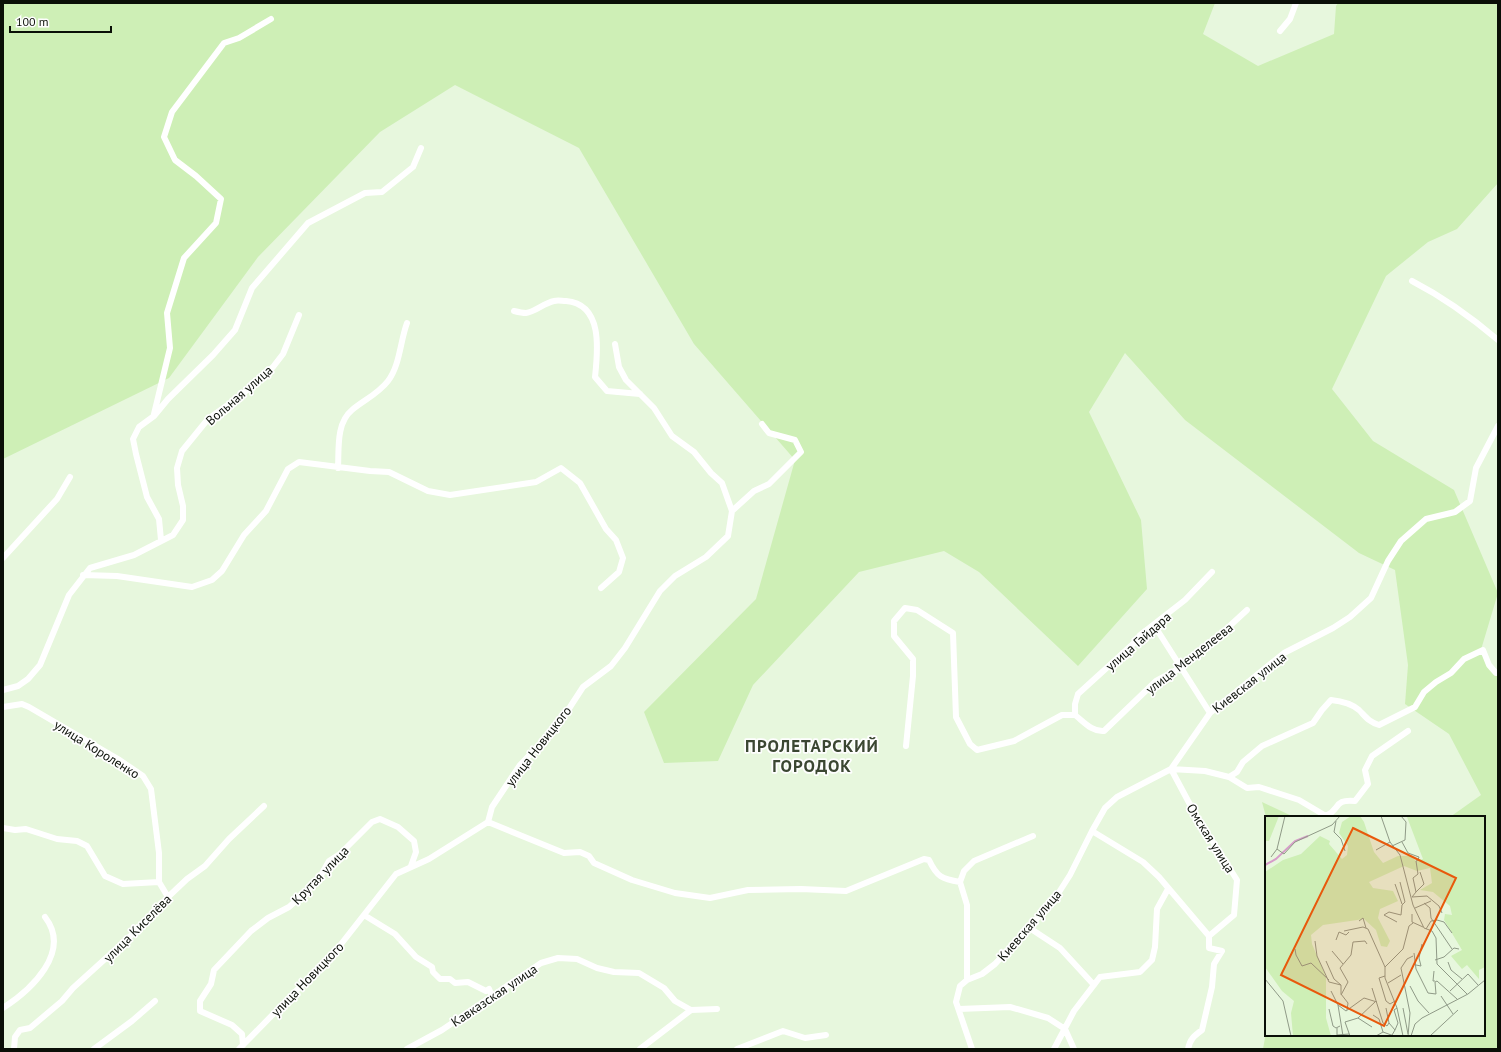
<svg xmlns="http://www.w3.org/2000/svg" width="1501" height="1052" viewBox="0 0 1501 1052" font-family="'PT Sans',sans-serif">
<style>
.green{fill:#ceefb6}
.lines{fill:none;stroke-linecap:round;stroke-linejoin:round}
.minor{stroke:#fff;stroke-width:6}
.labels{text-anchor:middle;stroke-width:3.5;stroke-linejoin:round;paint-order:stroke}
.street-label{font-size:13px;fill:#0a0f07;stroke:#fefefe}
.district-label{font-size:17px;font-weight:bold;letter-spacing:1px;fill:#3b4732;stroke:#fefefe}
.inset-river{fill:none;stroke:#d69dc9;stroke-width:2}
.inset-road{fill:none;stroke:#8f9a87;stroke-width:1}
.view{fill:#e8590c;fill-opacity:0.15;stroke:#e8590c;stroke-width:2}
.inset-edge{fill:none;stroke:#0a0f07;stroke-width:2}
</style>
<rect width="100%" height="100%" fill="#e7f7dd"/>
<path class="green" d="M 3,3 L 1215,3 L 1203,34 L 1258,66 L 1334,34 L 1336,6 L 1338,3 L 1498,3 L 1498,183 L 1457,229 L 1428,242 L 1386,276 L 1332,389 L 1373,441 L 1454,490 L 1498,593 L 1480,653 L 1498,673 L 1498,1049 L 1263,1049 L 1266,1032 L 1266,1035 L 1484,1035 L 1484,817 L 1450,817 L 1481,795 L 1449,734 L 1405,704 L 1408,665 L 1395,570 L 1359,553 L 1185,420 L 1125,353 L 1089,412 L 1141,520 L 1147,589 L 1078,666 L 979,572 L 944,551 L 859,572 L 753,685 L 718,761 L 664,763 L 644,712 L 756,599 L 795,460 L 694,344 L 579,148 L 455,85 L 380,132 L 258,257 L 169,378 L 3,459 Z
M 1262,802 L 1294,817 L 1266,817 Z"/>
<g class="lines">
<path class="minor" d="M 1280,31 L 1290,19 L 1296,3
M 1412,281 C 1443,297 1471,317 1498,340
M 514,311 C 518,312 522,313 526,313 C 535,312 544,303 554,301 C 558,300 562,301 566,301 C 603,304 598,350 595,377 L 607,391 L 640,394
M 154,414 L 170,348 L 167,313 L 184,258 L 216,223 L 221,199 L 196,176 L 175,160 L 164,137 L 172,112 L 224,43 L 239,38 L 271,19
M 338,468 C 339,449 336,423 352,410 C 364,400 378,394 388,381 C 400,365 400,342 407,323
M 732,511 L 754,491 L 769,484 L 801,452 L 795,440 L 769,433 L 762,424
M 161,540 L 159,519 L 147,497 L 136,454 L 133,439 L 139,427 L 154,416 L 168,399 L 213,355 L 235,330 L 252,288 L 308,223 L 365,193 L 382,192 L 413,167 L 421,148
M 3,558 L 57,499 L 70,477
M 83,575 L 117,576 L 192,587 L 212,580 L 222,571 L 244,535 L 266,511 L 288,469 L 299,462 L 370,471 L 389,472 L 428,491 L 450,495 L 536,482 L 561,468 L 580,483 L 606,529 L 616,540 L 623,558 L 619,572 L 601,588
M 1154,625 L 1210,713
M 3,690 L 18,686 L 28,679 L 40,665 L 69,595 L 90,568 L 134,555 L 173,535 L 183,520 L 183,506 L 178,485 L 177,468 L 182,451 L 208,419 L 239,397 L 273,367 L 283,354 L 299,315
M 3,707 L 22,704 L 29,707 L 118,759 L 143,776 L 151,789 L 159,853 L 159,882 L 168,897
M 1075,715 C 1084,722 1092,732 1104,731 L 1156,681 L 1180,668 L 1222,633 L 1247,610
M 1075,715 L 1075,704 L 1078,694 L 1134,643 L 1140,635 L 1185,600 L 1212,572
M 906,746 L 913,676 L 913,659 L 894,636 L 894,621 L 905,608 L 917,610 L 953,633 L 956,717 L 970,744 L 977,750 L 1014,741 L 1062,715 L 1075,715
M 1171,769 L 1205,771 L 1229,777 L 1237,772 L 1243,762 L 1262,746 L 1313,723 L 1322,710 L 1331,700 C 1341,701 1351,703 1359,710 C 1366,717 1369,722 1379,725 L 1415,707 L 1424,692 L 1436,682 L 1451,673 L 1464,659 L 1483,650 L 1489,665 L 1496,673 L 1498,673
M 1171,769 L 1194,812 L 1237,880 L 1234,915 L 1209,936 L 1209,948 L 1222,951 L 1214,964 L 1212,987 L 1202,1030 C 1194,1036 1190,1039 1188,1049
M 1229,777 L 1247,788 L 1259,787 L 1299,800 L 1326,816 C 1341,809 1333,799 1355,801 L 1368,784 L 1365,770 L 1372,756 L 1408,731
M 488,822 L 564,853 L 580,852 L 589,856 L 594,863 L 632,880 L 675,893 L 710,898 L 748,890 L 801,889 L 846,891 L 924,859 L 929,860 C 937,877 942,879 960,882
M 3,828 L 15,830 L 26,829 L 57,839 L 77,841 L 87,846 L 105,876 L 123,884 L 159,882
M 1092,831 L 1143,862 L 1159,877 L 1209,936
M 364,915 L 395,934 L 416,957 L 432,967 L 433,972 L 440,979 L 450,979 L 455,983 L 468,982 L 486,991 L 489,989 L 492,996
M 1028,927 L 1060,948 L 1094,985
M 967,980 L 967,905 L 960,882 L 964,871 L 974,861 L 1033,836
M 3,1008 C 31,990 72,952 45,917
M 959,1009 L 1010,1007 L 1048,1018 L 1065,1029 L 1074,1049
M 243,1045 L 242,1034 L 232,1025 L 200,1011 L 200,1001 L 211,984 L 214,970 L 251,931 L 268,918 L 289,907 L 308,890 L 320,877 L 329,861 L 340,854 L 372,822 L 380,819 L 398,827 L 414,841 L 416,852 L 411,866
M 14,1049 L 15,1037 L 20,1030 L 30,1028 L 62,1001 L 73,988 L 148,920 L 168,897 L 187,879 L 205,866 L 229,839 L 264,806
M 94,1049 L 132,1021 L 155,1001
M 239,1049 L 338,948 L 396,874 L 429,859 L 488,822 L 492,807 L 520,765 L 559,724 L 583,687 L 611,666 L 625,648 L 660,591 L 675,576 L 706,557 L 728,536 L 732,511 L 722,483 L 711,473 L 694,452 L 672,436 L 654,408 L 626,380 L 619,367 L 615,344
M 407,1049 L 442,1030 L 541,963 L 558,958 L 577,959 L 597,968 L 614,972 L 639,973 L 664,988 L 675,1001 L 691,1010
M 640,1049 L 691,1010 L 717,1009
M 737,1049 L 783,1031 L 805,1038 L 826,1035
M 972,1049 L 956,1002 L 960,986 L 967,980 L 982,974 L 995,964 L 1054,900 L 1070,875 L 1092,831 L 1105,808 L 1117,797 L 1171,769 L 1210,713 L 1284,653 L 1333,628 L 1350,617 L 1371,598 L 1388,561 L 1401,541 L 1426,519 L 1455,512 L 1470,501 L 1476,468 L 1498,426
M 1054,1049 L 1074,1011 L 1100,977 L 1140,972 L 1152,960 L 1155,947 L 1157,909 L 1168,889"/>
</g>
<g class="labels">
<g class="street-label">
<text transform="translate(239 395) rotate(-41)" y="5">Вольная улица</text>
<text transform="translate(1138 641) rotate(-41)" y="5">улица Гайдара</text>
<text transform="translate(1189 658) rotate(-38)" y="5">улица Менделеева</text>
<text transform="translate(1249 682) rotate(-38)" y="5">Киевская улица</text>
<text transform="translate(538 746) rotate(-52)" y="5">улица Новицкого</text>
<text transform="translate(97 749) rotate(32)" y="5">улица Короленко</text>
<text transform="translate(1211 838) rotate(58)" y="5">Омская улица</text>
<text transform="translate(320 875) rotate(-46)" y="5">Крутая улица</text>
<text transform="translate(1029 925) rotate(-49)" y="5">Киевская улица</text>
<text transform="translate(137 928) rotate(-45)" y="5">улица Киселёва</text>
<text transform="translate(307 979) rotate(-46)" y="5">улица Новицкого</text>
<text transform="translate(494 995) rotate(-34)" y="5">Кавказская улица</text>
</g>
<g class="district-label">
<text x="812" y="752">ПРОЛЕТАРСКИЙ<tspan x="812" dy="20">ГОРОДОК</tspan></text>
</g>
</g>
<g transform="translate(1265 816)">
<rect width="220" height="220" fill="#e7f7dd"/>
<path d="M 0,0 L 14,0 L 4,25 L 0,25 ZM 86,0 L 95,0 L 99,6 L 109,36 L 118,47 L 133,40 L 146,40 L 151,45 L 158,43 L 142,1 L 139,0 L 220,0 L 220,151 L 214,154 L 214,163 L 202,149 L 197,153 L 186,140 L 197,134 L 179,104 L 180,98 L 187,99 L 185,90 L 168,76 L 155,74 L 167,67 L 165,52 L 152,55 L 139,50 L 104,66 L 108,72 L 128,75 L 133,85 L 115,93 L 113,102 L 125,125 L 122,131 L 116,130 L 111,114 L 99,103 L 58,109 L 46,119 L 47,128 L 61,161 L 61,202 L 66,220 L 28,220 L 26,197 L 29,185 L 17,175 L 0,151 L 0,56 L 18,44 L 36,38 L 55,20 L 65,25 L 64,28 L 77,43 L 82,39 L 83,30 L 74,17 L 77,6 Z" fill="#ceefb6"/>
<path class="inset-river" d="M 0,49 L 11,43 L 30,25 L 43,20"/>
<path class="inset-road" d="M 116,0 L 125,26 L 135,39 L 148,89 L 159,112 L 167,115 L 171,122 L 172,148 L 202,178M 71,5 L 69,16 L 76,23 L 80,35M 137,26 L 143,37 L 154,41 L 153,44 L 151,45 L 153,58 L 148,62 L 151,76 L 147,81M 127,30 L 140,24 L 141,6 L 136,0M 12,33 L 19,38 L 30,26 L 67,9 L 75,0M 111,34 L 125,26M 6,41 L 12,33 L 20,0M 130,68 L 137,88M 151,76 L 159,68 L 155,56M 147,81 L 162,80 L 174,90 L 177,97M 159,87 L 165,92 L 166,102 L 187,133M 150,92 L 166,85M 147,98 L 147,106 L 158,111M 94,105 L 98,102 L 101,112M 132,106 L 119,99 L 124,96 L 136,99 L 137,89 L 140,86 L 135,66M 161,113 L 166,105 L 172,104 L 179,106 L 187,117M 79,115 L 98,111 L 103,113 L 120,151 L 120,162 L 132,192 L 138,220M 71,124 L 74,116 L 81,119 L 84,116M 50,125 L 52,140 L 64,166 L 76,169M 30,133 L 31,139 L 37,150 L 46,147 L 64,164M 67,135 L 78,148M 149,137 L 151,153 L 163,177 L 171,178 L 170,166 L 172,165 L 192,183M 170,144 L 179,141 L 189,132 L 194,133M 61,145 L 69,163 L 76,169M 183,146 L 186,154 L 197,163M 151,149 L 156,150 L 154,142 L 157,128M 120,151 L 138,133 L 144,110 L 148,107M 169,155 L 168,165 L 170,165M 120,160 L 114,162 L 121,185 L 125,188 L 130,185M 0,163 L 18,185 L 26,220M 123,167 L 136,159M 76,169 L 76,178 L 83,187 L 82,194M 145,170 L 153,185 L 164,197M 107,172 L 118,207 L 122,210 L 124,207M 66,175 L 73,189 L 78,220M 185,175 L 203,158 L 213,169M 76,179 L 83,166 L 75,152 L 86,139 L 88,126 L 100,125 L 102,128M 176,180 L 188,198M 0,183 L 0,202M 73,189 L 81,195 L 99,182 L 112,186M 121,192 L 124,207 L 130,214 L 127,219M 138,192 L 143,218M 64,193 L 68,210 L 71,212 L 75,210M 108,199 L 114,203 L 118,216M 93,202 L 107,211M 72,212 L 72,219 L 84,218M 130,214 L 133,207 L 129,194 L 132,192M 85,220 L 80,206 L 93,202 L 110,186M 111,220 L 118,216 L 129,220M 143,220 L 145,197 L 136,152 L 142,143 L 148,140M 146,220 L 150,208 L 157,202 L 203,178 L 220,164M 165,220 L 193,194"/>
<path class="view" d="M 88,12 L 191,62 L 119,210 L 16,159 Z"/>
<rect width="220" height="220" class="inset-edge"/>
</g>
<rect width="1501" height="1052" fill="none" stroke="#0a0f07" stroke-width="8"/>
<path d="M10 26v6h101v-6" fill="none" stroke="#0a0f07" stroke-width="2"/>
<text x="16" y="26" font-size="12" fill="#0a0f07" stroke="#fefefe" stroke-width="3" paint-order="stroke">100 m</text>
</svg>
